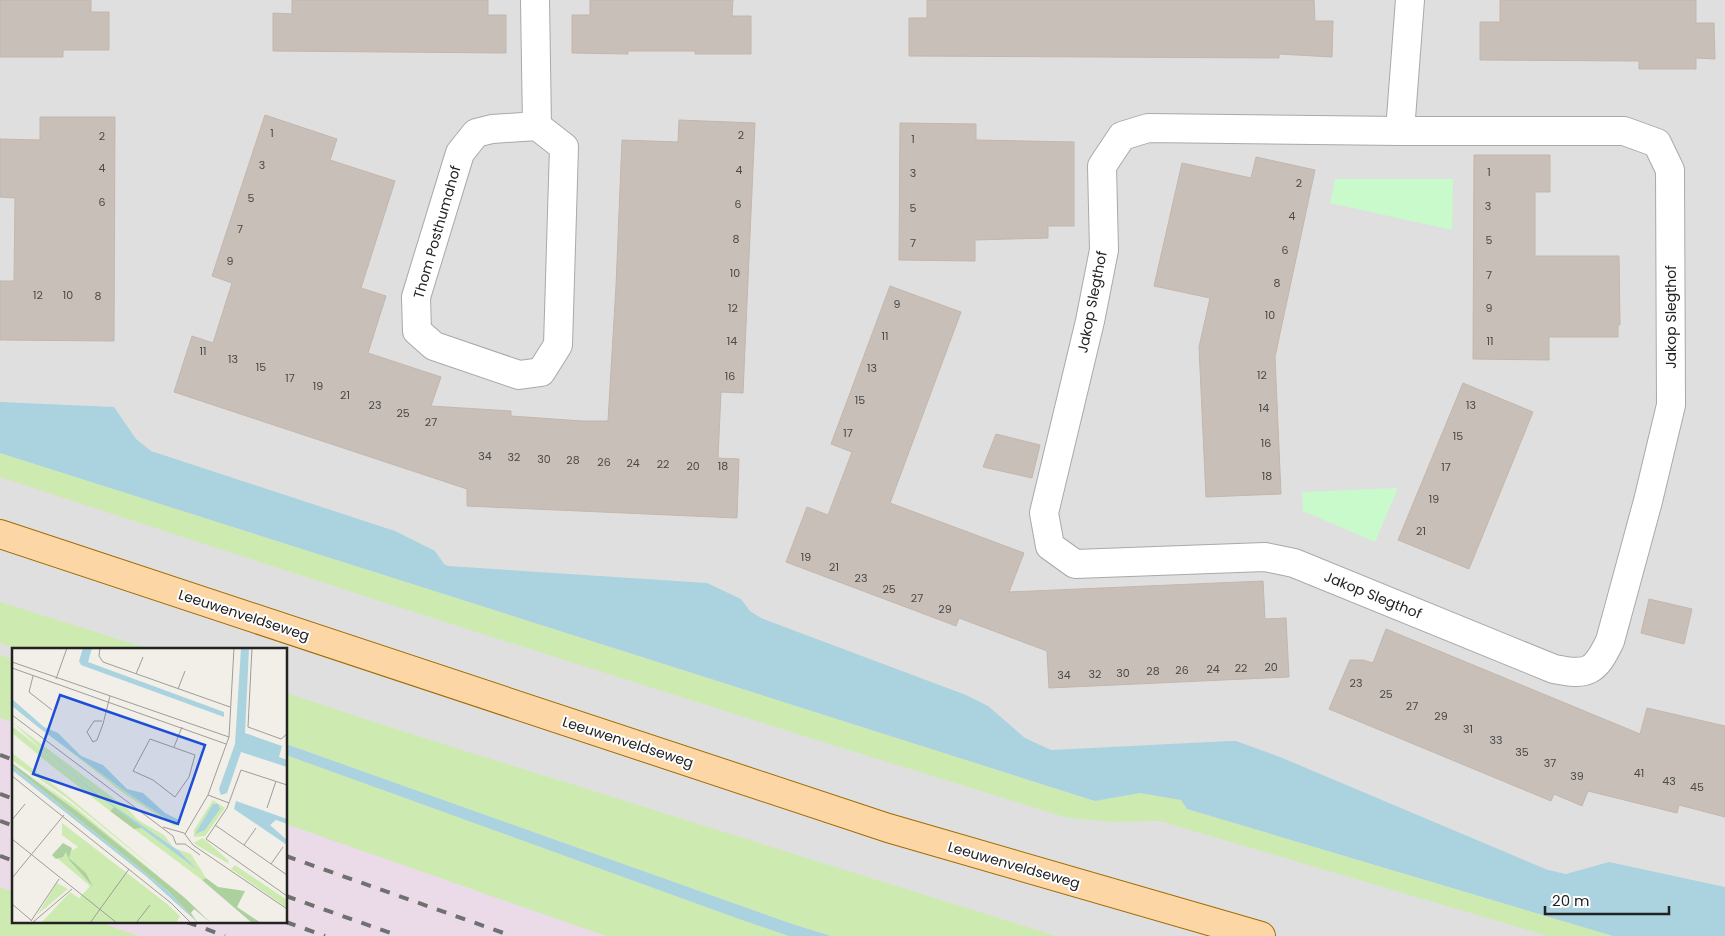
<svg xmlns="http://www.w3.org/2000/svg" width="1725" height="936" viewBox="0 0 1725 936" font-family="Poppins,sans-serif">
<style>
.residential{fill:#e0dfdf;fill-rule:evenodd}
.industrial{fill:#ebdbe8}
.grass{fill:#cdebb0}
.park{fill:#c8facc}
.water{fill:#aad3df}
.building{fill:#c7bfb8;stroke:#c4b6ab}
.lines{fill:none;stroke-linecap:round;stroke-linejoin:round}
.minor-casing{stroke:#a9a9a9;stroke-width:30}
.major-casing{stroke:#a06b00;stroke-width:30}
.minor{stroke:#fff;stroke-width:28}
.major{stroke:#fcd6a4;stroke-width:28}
.rail{stroke:#707070;stroke-width:4;stroke-dasharray:10 10;stroke-linecap:butt}
.labels{text-anchor:middle;stroke-width:4;stroke-linejoin:round;paint-order:stroke}
.number-label{font-size:11px;fill:#4b4948}
.street-label{font-size:14px;fill:#222;stroke:#fff}
.inset-road{fill:none;stroke:#9f9d99;stroke-width:1}
.view{fill:#1d4ed8;fill-opacity:0.15;stroke:#1d4ed8;stroke-width:2.5}
.inset-edge{fill:none;stroke:#222;stroke-width:2.5}
</style>
<rect width="100%" height="100%" fill="#f2efe9"/>
<path class="residential" d="M 0,0 L 1725,0 L 1725,936 L 0,936 ZM 14,650 L 286,650 L 286,922 L 14,922 Z"/>
<path class="industrial" d="M 0,718 L 14,722 L 14,892 L 0,887 Z
M 286,824 L 606,936 L 138,936 L 99,922 L 286,922 Z"/>
<path class="grass" d="M 0,453 L 1095,801 L 1140,793 L 1182,800 L 1187,809 L 1613,936 L 1548,936 L 1160,821 L 1113,822 L 1068,818 C 711,708 355,594 0,477 Z
M 0,602 L 153,650 L 20,650 L 0,643 Z
M 0,655 L 14,660 L 14,722 L 0,718 Z
M 286,693 L 424,738 L 1056,936 L 831,936 L 792,924 L 286,744 Z
M 286,755 L 739,919 L 789,936 L 606,936 L 286,824 Z
M 0,887 L 14,892 L 14,922 L 99,922 L 138,936 L 0,936 Z"/>
<path class="park" d="M 1335,179 L 1453,179 L 1452,230 L 1330,203 Z
M 1398,488 L 1375,542 L 1303,511 L 1302,492 Z"/>
<path class="water" d="M 0,402 L 114,407 L 136,439 L 151,451 L 395,531 L 435,551 L 444,564 L 448,566 L 707,583 L 741,599 L 750,611 L 761,618 L 966,695 L 988,706 L 1025,738 L 1051,750 L 1229,741 L 1236,741 L 1280,757 L 1548,870 L 1566,874 L 1609,862 L 1725,887 L 1725,936 L 1613,936 L 1187,809 L 1181,800 L 1140,793 L 1095,801 L 0,453 Z
M 286,744 L 792,924 L 831,936 L 789,936 L 739,919 L 286,755 Z"/>
<path class="building" d="M 0,0 L 91,0 L 91,12 L 109,12 L 109,50 L 63,50 L 63,57 L 0,57 Z
M 292,0 L 488,0 L 488,15 L 506,15 L 506,53 L 273,51 L 273,13 L 292,14 Z
M 590,0 L 733,0 L 732,16 L 751,16 L 751,54 L 695,54 L 695,51 L 628,51 L 628,54 L 572,53 L 572,15 L 590,15 Z
M 927,0 L 1314,0 L 1315,21 L 1333,21 L 1332,57 L 1279,54 L 1279,58 L 909,56 L 909,18 L 927,18 Z
M 1500,0 L 1696,0 L 1696,23 L 1714,23 L 1715,59 L 1696,58 L 1696,69 L 1639,69 L 1639,61 L 1480,60 L 1480,22 L 1500,22 Z
M 265,115 L 337,139 L 330,160 L 395,181 L 361,288 L 386,296 L 368,353 L 441,377 L 431,406 L 511,411 L 511,416 L 582,421 L 608,421 L 616,286 L 622,140 L 678,142 L 679,120 L 755,123 L 743,393 L 721,392 L 718,458 L 739,459 L 737,518 L 467,506 L 467,489 L 174,392 L 192,336 L 213,343 L 232,283 L 212,276 Z
M 40,117 L 115,117 L 114,341 L 0,340 L 0,281 L 14,281 L 15,198 L 0,197 L 0,139 L 40,140 Z
M 900,123 L 976,124 L 976,140 L 1074,142 L 1074,226 L 1048,226 L 1048,238 L 975,240 L 975,261 L 899,260 Z
M 1474,155 L 1550,155 L 1550,192 L 1535,192 L 1535,256 L 1619,256 L 1620,325 L 1618,325 L 1618,337 L 1549,337 L 1549,360 L 1473,359 Z
M 1256,157 L 1315,170 L 1275,357 L 1281,494 L 1206,497 L 1199,347 L 1210,298 L 1154,286 L 1182,163 L 1251,178 Z
M 890,286 L 961,312 L 890,503 L 1024,553 L 1009,592 L 1263,581 L 1265,619 L 1286,618 L 1289,677 L 1049,688 L 1047,651 L 959,618 L 956,626 L 786,562 L 807,507 L 828,515 L 852,452 L 831,444 Z
M 1463,383 L 1533,412 L 1469,569 L 1398,540 Z
M 996,434 L 1040,445 L 1032,478 L 983,467 Z
M 1649,599 L 1692,609 L 1684,644 L 1641,633 Z
M 1386,629 L 1640,734 L 1647,708 L 1725,726 L 1725,817 L 1679,805 L 1677,813 L 1588,791 L 1582,806 L 1554,794 L 1551,801 L 1329,709 L 1350,660 L 1363,660 L 1373,663 Z"/>
<g class="lines">
<g class="minor-casing">
<path id="minor" d="M 535,0 L 537,126
M 537,126 L 564,147 L 558,345 L 541,372 L 519,375 L 434,346 L 417,331 L 416,297 L 460,153 L 476,133 L 492,129 Z
M 1148,128 L 1400,131 L 1624,131 L 1657,143 L 1670,170 L 1671,405 L 1648,501 L 1610,641 C 1595,672 1588,676 1554,669 L 1294,563 L 1265,557 L 1075,564 L 1050,546 L 1044,513 L 1090,321 L 1104,250 L 1102,166 L 1122,136 Z
M 1400,131 L 1410,0"/>
</g>
<g class="major-casing">
<path id="major" d="M 0,534 L 888,828 L 1261,936"/>
</g>
<use href="#minor" class="minor"/>
<use href="#major" class="major"/>
<path class="rail" d="M 0,755 L 14,760
M 0,794 L 14,799
M 0,821 L 14,826
M 0,856 L 14,861
M 286,856 L 512,936
M 286,896 L 399,936
M 187,922 L 225,936
M 286,922 L 325,936"/>
</g>
<g class="labels">
<g class="number-label">
<text x="272" y="137">1</text>
<text x="741" y="139">2</text>
<text x="102" y="140">2</text>
<text x="913" y="143">1</text>
<text x="262" y="169">3</text>
<text x="102" y="172">4</text>
<text x="739" y="174">4</text>
<text x="1489" y="176">1</text>
<text x="913" y="177">3</text>
<text x="1299" y="187">2</text>
<text x="251" y="202">5</text>
<text x="102" y="206">6</text>
<text x="738" y="208">6</text>
<text x="1488" y="210">3</text>
<text x="913" y="212">5</text>
<text x="1292" y="220">4</text>
<text x="240" y="233">7</text>
<text x="736" y="243">8</text>
<text x="1489" y="244">5</text>
<text x="913" y="247">7</text>
<text x="1285" y="254">6</text>
<text x="230" y="265">9</text>
<text x="735" y="277">10</text>
<text x="1489" y="279">7</text>
<text x="1277" y="287">8</text>
<text x="38" y="299">12</text>
<text x="68" y="299">10</text>
<text x="98" y="300">8</text>
<text x="897" y="308">9</text>
<text x="733" y="312">12</text>
<text x="1489" y="312">9</text>
<text x="1270" y="319">10</text>
<text x="885" y="340">11</text>
<text x="732" y="345">14</text>
<text x="1490" y="345">11</text>
<text x="203" y="355">11</text>
<text x="233" y="363">13</text>
<text x="261" y="371">15</text>
<text x="872" y="372">13</text>
<text x="1262" y="379">12</text>
<text x="730" y="380">16</text>
<text x="290" y="382">17</text>
<text x="318" y="390">19</text>
<text x="345" y="399">21</text>
<text x="860" y="404">15</text>
<text x="375" y="409">23</text>
<text x="1471" y="409">13</text>
<text x="1264" y="412">14</text>
<text x="403" y="417">25</text>
<text x="431" y="426">27</text>
<text x="848" y="437">17</text>
<text x="1458" y="440">15</text>
<text x="1266" y="447">16</text>
<text x="485" y="460">34</text>
<text x="514" y="461">32</text>
<text x="544" y="463">30</text>
<text x="573" y="464">28</text>
<text x="604" y="466">26</text>
<text x="633" y="467">24</text>
<text x="663" y="468">22</text>
<text x="693" y="470">20</text>
<text x="723" y="470">18</text>
<text x="1446" y="471">17</text>
<text x="1267" y="480">18</text>
<text x="1434" y="503">19</text>
<text x="1421" y="535">21</text>
<text x="806" y="561">19</text>
<text x="834" y="571">21</text>
<text x="861" y="582">23</text>
<text x="889" y="593">25</text>
<text x="917" y="602">27</text>
<text x="945" y="613">29</text>
<text x="1271" y="671">20</text>
<text x="1241" y="672">22</text>
<text x="1213" y="673">24</text>
<text x="1182" y="674">26</text>
<text x="1153" y="675">28</text>
<text x="1123" y="677">30</text>
<text x="1095" y="678">32</text>
<text x="1064" y="679">34</text>
<text x="1356" y="687">23</text>
<text x="1386" y="698">25</text>
<text x="1412" y="710">27</text>
<text x="1441" y="720">29</text>
<text x="1468" y="733">31</text>
<text x="1496" y="744">33</text>
<text x="1522" y="756">35</text>
<text x="1550" y="767">37</text>
<text x="1639" y="777">41</text>
<text x="1577" y="780">39</text>
<text x="1669" y="785">43</text>
<text x="1697" y="791">45</text>
</g>
<g class="street-label">
<text transform="translate(437 232) rotate(-74)" y="5">Thom Posthumahof</text>
<text transform="translate(1092 302) rotate(-79)" y="5">Jakop Slegthof</text>
<text transform="translate(1671 317) rotate(-90)" y="5">Jakop Slegthof</text>
<text transform="translate(1373 595) rotate(22)" y="5">Jakop Slegthof</text>
<text transform="translate(244 615) rotate(18)" y="5">Leeuwenveldseweg</text>
<text transform="translate(628 742) rotate(18)" y="5">Leeuwenveldseweg</text>
<text transform="translate(1014 865) rotate(16)" y="5">Leeuwenveldseweg</text>
</g>
</g>
<g transform="translate(12 648)">
<rect width="275" height="275" fill="#f2efe9"/>
<path d="M 0,58 L 117,146 L 162,176 L 169,176 L 162,178 L 114,147 ZM 0,74 L 116,161 L 126,172 L 152,187 L 162,200 L 179,206 L 194,230 L 190,232 L 122,181 L 130,179 L 187,223 L 167,203 L 100,157 L 33,104 ZM 0,78 L 84,146 L 102,159 L 98,163 L 40,118 L 0,85 ZM 0,105 L 56,148 L 156,232 L 55,150 L 0,112 ZM 17,126 L 62,158 L 173,250 L 66,164 ZM 201,152 L 213,160 L 193,188 L 182,189 L 182,182 ZM 50,175 L 154,255 L 168,268 L 164,275 L 29,275 L 58,244 L 67,250 L 78,238 L 46,211 L 54,203 L 57,212 L 81,239 L 57,210 L 59,203 L 66,199 L 50,187 ZM 191,190 L 216,212 L 217,216 L 181,195 ZM 223,217 L 275,252 L 275,260 L 219,221 ZM 45,235 L 56,241 L 25,267 Z" fill="#cdebb0"/>
<path d="M 0,115 L 66,164 L 173,250 L 199,275 L 182,261 L 179,265 L 186,275 L 156,243 L 0,118 ZM 102,159 L 130,179 L 129,180 L 122,181 L 98,163 ZM 51,195 L 60,200 L 57,210 L 74,225 L 81,239 L 57,212 L 54,204 L 51,209 L 44,211 L 40,207 ZM 194,230 L 206,239 L 233,243 L 225,259 L 249,275 L 240,275 L 190,232 Z" fill="#add19e"/>
<path d="M 71,0 L 80,0 L 76,14 L 212,64 L 212,69 L 69,17 L 67,13 ZM 229,0 L 237,0 L 233,85 L 270,98 L 267,109 L 275,112 L 275,119 L 229,104 L 215,145 L 209,147 L 207,141 L 223,96 ZM 0,51 L 32,79 L 46,85 L 69,108 L 91,117 L 115,141 L 131,145 L 153,165 L 167,172 L 167,176 L 162,176 L 117,146 L 26,79 L 0,58 ZM 0,77 L 88,148 L 167,203 L 187,223 L 84,146 ZM 0,118 L 156,243 L 186,275 L 135,229 L 0,122 ZM 224,153 L 275,171 L 275,176 L 264,172 L 258,177 L 275,192 L 275,197 L 222,161 ZM 201,156 L 206,156 L 208,161 L 193,182 L 183,186 Z" fill="#aad3df"/>
<path class="inset-road" d="M 88,0 L 87,8 L 91,14 L 218,59M 240,0 L 236,79 L 269,91 L 275,86M 0,14 L 217,89M 0,20 L 214,96M 124,26 L 131,9M 21,28 L 17,44 L 40,62M 44,31 L 55,0M 166,41 L 173,23M 0,67 L 161,188M 90,73 L 82,73 L 75,84 L 81,94 L 85,92 L 91,76 L 98,48M 138,91 L 183,107 L 177,129 L 163,149 L 141,132 L 121,123 ZM 162,99 L 170,79M 0,128 L 159,255 L 179,275M 275,137 L 229,122 L 215,160 L 194,191 L 275,248M 196,147 L 217,155M 255,160 L 264,133M 0,172 L 13,156M 203,177 L 275,227M 151,179 L 172,185 L 181,197 L 275,261M 173,186 L 196,147 L 217,89 L 222,0M 161,188 L 164,196 L 173,196M 0,191 L 105,275M 173,196 L 188,207M 232,197 L 244,180M 259,216 L 271,199M 0,230 L 52,167M 0,256 L 20,273M 19,273 L 47,231M 20,275 L 60,241M 78,275 L 117,221M 124,275 L 138,257"/>
<path class="view" d="M 48,47 L 193,97 L 166,176 L 21,126 Z"/>
<rect width="275" height="275" class="inset-edge"/>
</g>
<path d="M1545 906v8h124v-8" fill="none" stroke="#222222" stroke-width="2.5"/>
<text x="1552" y="906" font-size="15" fill="#222222" stroke="#ffffff" stroke-width="4" paint-order="stroke">20 m</text>
</svg>
